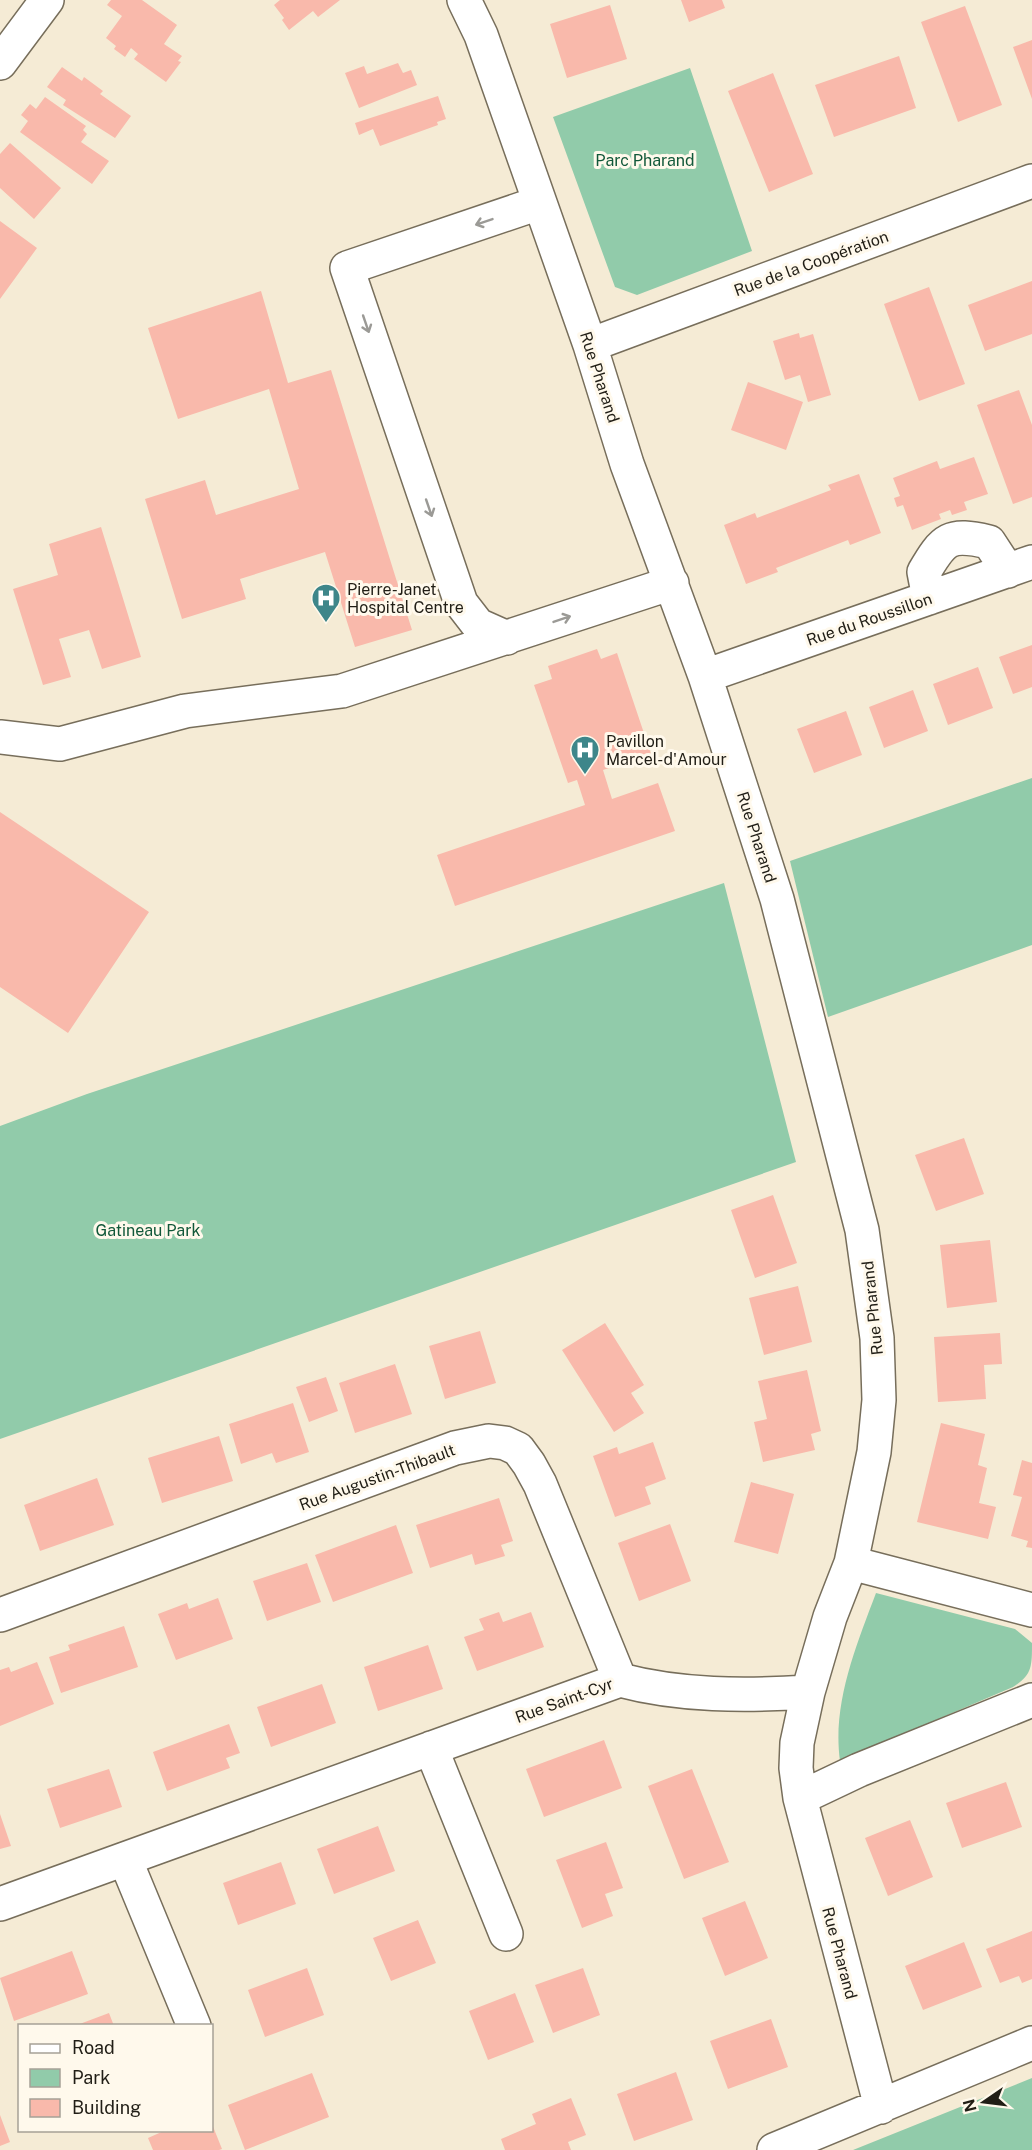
<svg xmlns="http://www.w3.org/2000/svg" width="1032" height="2150" viewBox="0 0 1032 2150" font-family="'Public Sans',sans-serif">
<style>
.green{fill:#91cbaa}
.building{fill:#f9b9ab}
.lines{fill:none;stroke-linecap:round;stroke-linejoin:round}
.minor-casing{stroke:#776e5b;stroke-width:36}
.minor{stroke:#fff;stroke-width:33}
.oneway{stroke:#9b9a96}
.labels{text-anchor:middle;stroke-width:6;stroke-linejoin:round;paint-order:stroke}
.park-label{font-size:16px;fill:#115839;stroke:#fff9ec}
.street-label{font-size:16px;fill:#211e16;stroke:#fff9ec}
.poi-label{font-size:16px;fill:#211e16;stroke:#fff9ec;text-anchor:start}
</style>
<rect width="100%" height="100%" fill="#f5ebd5"/>
<path class="green" d="M 690,68 L 752,251 L 637,295 L 615,287 L 553,117 Z
M 1032,778 L 1032,945 L 828,1017 L 790,861 Z
M 724,883 L 796,1162 L 0,1439 L 0,1126 L 87,1094 Z
M 876,1593 L 1015,1629 L 1032,1643 C 1032,1667 1032,1675 1013,1687 L 840,1761 C 832,1704 856,1646 876,1593 Z
M 1032,2078 L 1032,2150 L 853,2150 Z"/>
<path class="building" d="M 111,0 L 142,0 L 177,25 L 164,44 L 182,56 L 178,61 L 181,62 L 166,82 L 134,59 L 138,54 L 131,48 L 125,57 L 114,49 L 116,46 L 106,38 L 122,16 L 107,5 Z
M 280,0 L 340,0 L 318,17 L 313,11 L 289,30 L 282,20 L 284,18 L 274,5 Z
M 681,0 L 722,0 L 725,8 L 689,22 Z
M 610,5 L 627,59 L 567,78 L 550,24 Z
M 965,6 L 1002,105 L 958,122 L 921,22 Z
M 1032,40 L 1032,99 L 1013,47 Z
M 899,56 L 916,108 L 834,137 L 815,85 Z
M 398,63 L 403,73 L 411,70 L 417,85 L 359,108 L 345,73 L 364,66 L 367,74 Z
M 62,67 L 82,81 L 84,77 L 103,91 L 100,94 L 131,116 L 115,138 L 63,105 L 66,100 L 47,87 Z
M 773,73 L 813,174 L 769,192 L 728,91 Z
M 438,96 L 446,119 L 437,122 L 438,125 L 380,146 L 373,129 L 359,135 L 355,123 Z
M 45,97 L 86,126 L 83,130 L 87,134 L 81,142 L 109,161 L 92,184 L 20,132 L 28,121 L 21,115 L 30,104 L 36,109 Z
M 10,143 L 61,188 L 34,219 L 0,188 L 0,154 Z
M 0,221 L 37,248 L 0,299 Z
M 1032,281 L 1032,334 L 985,351 L 968,305 Z
M 929,287 L 965,384 L 919,401 L 884,304 Z
M 261,291 L 288,383 L 331,370 L 412,630 L 355,647 L 325,552 L 240,579 L 246,599 L 182,619 L 145,499 L 205,480 L 216,515 L 299,489 L 269,389 L 178,419 L 148,328 Z
M 799,333 L 800,338 L 813,334 L 831,395 L 808,402 L 800,375 L 785,380 L 773,341 Z
M 748,382 L 803,402 L 786,450 L 731,430 Z
M 1019,390 L 1032,425 L 1032,497 L 1013,504 L 977,405 Z
M 974,457 L 988,494 L 964,502 L 967,510 L 952,515 L 950,510 L 939,514 L 941,519 L 912,530 L 903,505 L 897,507 L 894,498 L 900,496 L 893,478 L 937,461 L 940,469 Z
M 859,474 L 881,533 L 850,545 L 848,540 L 776,568 L 778,572 L 746,584 L 724,525 L 755,513 L 757,518 L 831,490 L 828,485 Z
M 101,527 L 141,657 L 102,669 L 89,630 L 59,639 L 71,677 L 43,685 L 13,589 L 58,575 L 49,544 Z
M 1032,645 L 1032,687 L 1013,694 L 999,657 Z
M 597,649 L 601,659 L 617,653 L 651,754 L 603,770 L 612,799 L 658,783 L 675,831 L 455,906 L 437,855 L 585,805 L 577,780 L 568,783 L 534,685 L 552,679 L 548,666 Z
M 978,667 L 993,708 L 948,725 L 933,684 Z
M 913,690 L 928,731 L 884,748 L 869,707 Z
M 846,711 L 862,755 L 814,773 L 797,729 Z
M 0,812 L 149,912 L 68,1033 L 0,987 Z
M 964,1138 L 984,1194 L 936,1211 L 915,1155 Z
M 773,1195 L 797,1263 L 755,1278 L 731,1210 Z
M 990,1240 L 997,1302 L 947,1308 L 940,1245 Z
M 798,1286 L 812,1342 L 764,1355 L 749,1298 Z
M 605,1323 L 644,1385 L 631,1393 L 644,1413 L 614,1432 L 562,1350 Z
M 480,1331 L 496,1383 L 445,1399 L 429,1346 Z
M 1000,1333 L 1002,1364 L 984,1365 L 986,1399 L 938,1402 L 934,1337 Z
M 395,1364 L 412,1414 L 355,1433 L 339,1383 Z
M 807,1370 L 821,1431 L 811,1434 L 815,1450 L 763,1462 L 754,1422 L 767,1419 L 758,1381 Z
M 326,1377 L 338,1411 L 309,1422 L 296,1387 Z
M 293,1403 L 309,1452 L 276,1463 L 272,1453 L 241,1464 L 229,1424 Z
M 941,1423 L 985,1434 L 978,1465 L 987,1468 L 979,1503 L 996,1507 L 988,1539 L 917,1522 Z
M 219,1436 L 233,1481 L 162,1503 L 148,1458 Z
M 653,1442 L 666,1479 L 645,1487 L 651,1504 L 615,1517 L 593,1456 L 617,1447 L 619,1454 Z
M 1022,1460 L 1032,1463 L 1032,1548 L 1026,1547 L 1028,1541 L 1011,1536 L 1022,1497 L 1013,1495 Z
M 97,1478 L 114,1525 L 40,1551 L 24,1505 Z
M 751,1482 L 794,1494 L 778,1554 L 734,1542 Z
M 499,1498 L 513,1541 L 501,1545 L 505,1556 L 475,1565 L 472,1554 L 430,1568 L 416,1525 Z
M 670,1524 L 691,1581 L 639,1601 L 618,1543 Z
M 396,1525 L 413,1573 L 333,1602 L 315,1555 Z
M 307,1563 L 321,1602 L 267,1621 L 253,1581 Z
M 218,1598 L 233,1639 L 176,1660 L 158,1614 L 187,1603 L 189,1609 Z
M 499,1612 L 503,1622 L 531,1612 L 544,1647 L 477,1671 L 464,1637 L 484,1630 L 479,1619 Z
M 124,1626 L 138,1667 L 61,1693 L 49,1657 L 70,1650 L 68,1645 Z
M 428,1645 L 443,1689 L 378,1711 L 364,1667 Z
M 37,1662 L 54,1704 L 0,1726 L 0,1670 L 9,1667 L 11,1672 Z
M 322,1684 L 336,1723 L 271,1747 L 257,1707 Z
M 229,1724 L 240,1753 L 226,1758 L 230,1768 L 167,1791 L 153,1752 Z
M 604,1740 L 622,1788 L 544,1817 L 526,1769 Z
M 109,1769 L 122,1807 L 60,1828 L 47,1789 Z
M 692,1769 L 729,1862 L 684,1879 L 648,1786 Z
M 1006,1782 L 1022,1827 L 962,1848 L 946,1803 Z
M 0,1814 L 11,1846 L 0,1849 Z
M 910,1820 L 933,1877 L 888,1896 L 865,1838 Z
M 378,1826 L 395,1871 L 334,1894 L 317,1849 Z
M 606,1842 L 623,1888 L 605,1894 L 613,1916 L 582,1928 L 556,1860 Z
M 281,1862 L 296,1904 L 238,1925 L 223,1883 Z
M 745,1901 L 768,1958 L 725,1976 L 702,1918 Z
M 418,1920 L 436,1963 L 391,1981 L 373,1938 Z
M 1032,1931 L 1032,1979 L 1022,1983 L 1019,1976 L 1000,1983 L 986,1949 Z
M 964,1942 L 982,1987 L 923,2010 L 905,1966 Z
M 72,1951 L 88,1994 L 14,2021 L 0,1978 Z
M 307,1968 L 324,2015 L 265,2037 L 248,1990 Z
M 583,1968 L 600,2015 L 553,2033 L 535,1985 Z
M 515,1993 L 534,2042 L 488,2060 L 469,2011 Z
M 109,2013 L 114,2026 L 77,2026 L 77,2025 Z
M 771,2019 L 788,2067 L 728,2089 L 710,2041 Z
M 676,2072 L 693,2120 L 634,2141 L 617,2094 Z
M 312,2073 L 329,2117 L 245,2150 L 228,2105 Z
M 571,2098 L 586,2135 L 568,2142 L 571,2150 L 505,2150 L 501,2139 L 536,2124 L 532,2114 Z
M 0,2115 L 10,2142 L 0,2146 Z
M 212,2124 L 222,2149 L 219,2150 L 153,2150 L 148,2138 L 166,2130 L 212,2130 Z"/>
<g class="lines">
<g class="minor-casing">
<path id="minor" d="M 464,0 L 481,35 L 590,345 L 627,464 L 705,676 L 777,899 L 862,1230 L 877,1338 L 879,1400 L 874,1452 L 851,1563 L 830,1617 L 808,1692 L 797,1743 L 796,1768 L 800,1798 L 881,2107
M 0,63 L 47,0
M 590,345 L 1032,181
M 929,598 L 924,572 C 944,538 949,533 989,542 L 1008,571
M 507,638 L 478,625 L 461,603 L 347,268 L 539,203
M 705,676 L 1032,562
M 0,737 L 60,744 L 185,711 L 342,691 L 672,583
M 851,1563 L 1032,1610
M 0,1615 L 455,1448 L 489,1441 L 505,1443 L 518,1449 L 529,1464 L 540,1484 L 620,1680
M 431,1748 L 506,1934
M 800,1798 L 859,1770 L 1032,1700
M 125,1859 L 194,2026
M 0,1904 L 620,1680 C 680,1696 745,1696 808,1692
M 774,2150 L 1032,2043"/>
</g>
<use href="#minor" class="minor"/>
</g>
<defs><path id="oneway-shaft" d="M-6 0H5M1.5-3L5.5 0L1.5 3" fill="none" stroke-width="1.6" stroke-linecap="round" stroke-linejoin="round" transform="scale(1.5)"/></defs>
<g class="oneway">
<use href="#oneway-shaft" transform="translate(484 222) rotate(161)"/>
<use href="#oneway-shaft" transform="translate(366 324) rotate(71)"/>
<use href="#oneway-shaft" transform="translate(429 508) rotate(71)"/>
<use href="#oneway-shaft" transform="translate(562 619) rotate(-19)"/>
</g>
<defs>
<g id="hospital-pin" transform="scale(1.5)"><path d="M0 17L-7.5 6A9.5 9.5 0 1 1 7.5 6Z" fill="#3e868a" stroke="#fff9ec"/><path d="M-5-5h3v3.5h4V-5h3V5h-3V1.5h-4V5h-3Z" fill="#fff"/></g>
</defs>
<g fill-rule="evenodd">
<use href="#hospital-pin" x="326" y="598"/>
<use href="#hospital-pin" x="585" y="750"/>
</g>
<g class="labels">
<g class="park-label">
<text x="645" y="166">Parc Pharand</text>
<text x="148" y="1236">Gatineau Park</text>
</g>
<g class="street-label">
<text transform="translate(811 263) rotate(-20)" y="6">Rue de la Coopération</text>
<text transform="translate(600 377) rotate(72)" y="6">Rue Pharand</text>
<text transform="translate(869 619) rotate(-19)" y="6">Rue du Roussillon</text>
<text transform="translate(757 837) rotate(72)" y="6">Rue Pharand</text>
<text transform="translate(872 1308) rotate(-96)" y="6">Rue Pharand</text>
<text transform="translate(377 1477) rotate(-20)" y="6">Rue Augustin-Thibault</text>
<text transform="translate(564 1700) rotate(-20)" y="6">Rue Saint-Cyr</text>
<text transform="translate(840 1953) rotate(75)" y="6">Rue Pharand</text>
</g>
<g class="poi-label">
<text x="347" y="595">Pierre-Janet<tspan x="347" dy="18">Hospital Centre</tspan></text>
<text x="606" y="747">Pavillon<tspan x="606" dy="18">Marcel-d'Amour</tspan></text>
</g>
</g>
<rect x="18" y="2024" width="195" height="108" fill="#fff9ec" stroke="#a6a196" stroke-width="1.5"/>
<rect x="30" y="2044" width="30" height="9" fill="#ffffff" stroke="#a6a196" stroke-width="1.5"/>
<text x="72" y="2054" font-size="18" fill="#211e16">Road</text>
<rect x="30" y="2069" width="30" height="18" fill="#91cbaa" stroke="#a6a196" stroke-width="1.5"/>
<text x="72" y="2084" font-size="18" fill="#211e16">Park</text>
<rect x="30" y="2099" width="30" height="18" fill="#f9b9ab" stroke="#a6a196" stroke-width="1.5"/>
<text x="72" y="2114" font-size="18" fill="#211e16">Building</text>
<g transform="translate(984 2102) rotate(256)" stroke="#fff9ec" stroke-width="4.5" paint-order="stroke">
<path d="M0-4.5L10 22L0 15L-10 22Z" fill="#211e16"/>
<text y="-9" font-size="16" font-weight="bold" text-anchor="middle" fill="#211e16">N</text>
</g>
</svg>
